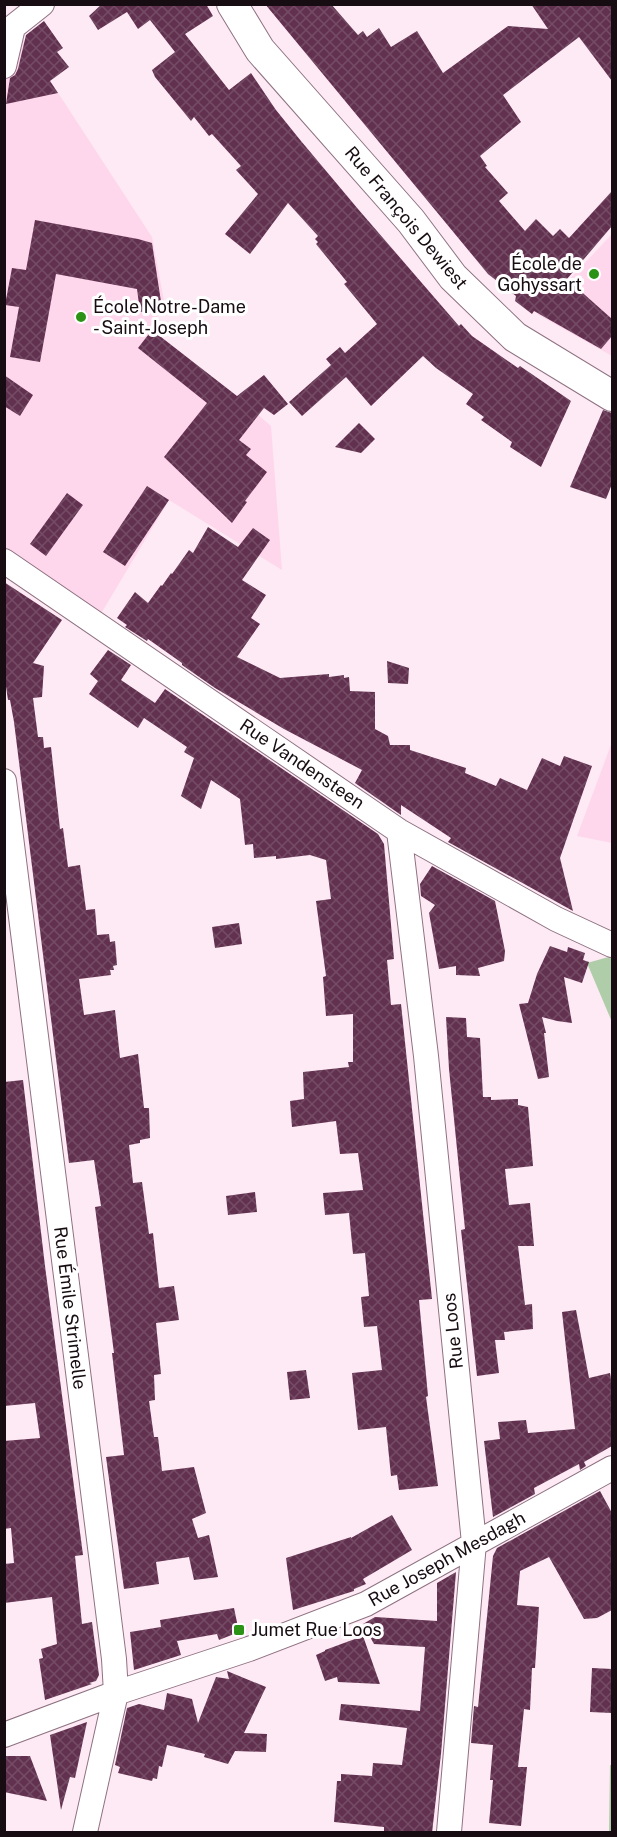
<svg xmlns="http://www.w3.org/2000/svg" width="617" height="1837" viewBox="0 0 617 1837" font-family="'Public Sans',sans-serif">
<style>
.built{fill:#fed7ec}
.grass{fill:#b0cdaa}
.building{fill:url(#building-cross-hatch)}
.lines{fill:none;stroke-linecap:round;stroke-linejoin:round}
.minor-casing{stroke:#8e7181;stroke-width:26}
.tertiary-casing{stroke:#8e7181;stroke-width:32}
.minor{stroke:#fff;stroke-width:24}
.tertiary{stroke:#fff;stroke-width:30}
.poi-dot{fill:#2c9215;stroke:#fff;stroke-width:2}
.labels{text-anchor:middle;stroke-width:6;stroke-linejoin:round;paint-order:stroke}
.street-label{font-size:18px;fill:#160c12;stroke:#fff}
.poi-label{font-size:18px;fill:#160c12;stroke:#fff;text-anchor:start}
</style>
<defs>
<pattern id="building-cross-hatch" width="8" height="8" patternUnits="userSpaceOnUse" patternTransform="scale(1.5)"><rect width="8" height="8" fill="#633150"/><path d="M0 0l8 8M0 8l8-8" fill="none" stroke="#744c65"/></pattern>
</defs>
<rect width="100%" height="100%" fill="#fdeaf4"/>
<path class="built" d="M 4,23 L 21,36 L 152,237 L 165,306 L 149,328 L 249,407 L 271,426 L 282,570 L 169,500 L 96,622 L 5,561 Z
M 612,234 L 612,356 L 537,314 Z
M 612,742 L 612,843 L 577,836 Z"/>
<path class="grass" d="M 612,956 L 612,1022 L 587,963 Z
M 610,1765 L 612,1765 L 612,1832 L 609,1832 Z"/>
<path class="building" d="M 102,4 L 206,4 L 213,16 L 185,34 L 229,90 L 251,73 L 276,110 L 301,141 L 358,209 L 459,326 L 461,324 L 472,336 L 518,368 L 520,366 L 571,401 L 541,467 L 510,447 L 512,442 L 481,420 L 484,417 L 466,404 L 473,394 L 436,368 L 423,356 L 371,406 L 346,377 L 302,416 L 289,402 L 331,365 L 326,359 L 340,347 L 345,353 L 377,324 L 344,284 L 347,282 L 316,244 L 318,242 L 315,239 L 318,236 L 288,203 L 250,254 L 225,234 L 258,194 L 236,170 L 241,166 L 212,134 L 209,136 L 194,117 L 191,121 L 155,77 L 152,70 L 175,52 L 150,20 L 138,29 L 127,12 L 98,30 L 89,16 Z
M 265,4 L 331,4 L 358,35 L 363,31 L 367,37 L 379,28 L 391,47 L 417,31 L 443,73 L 508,26 L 548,29 L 531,4 L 612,4 L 612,81 L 579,37 L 503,95 L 521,122 L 480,156 L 487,166 L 485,167 L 508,193 L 499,201 L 525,231 L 536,219 L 553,236 L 560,229 L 569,238 L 612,191 L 612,226 L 567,279 L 612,319 L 612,336 L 601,349 L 534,311 L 532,314 L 515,301 L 516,296 L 488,274 Z
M 44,21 L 63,48 L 57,52 L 69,67 L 50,81 L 58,93 L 6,104 L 10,78 L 15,75 L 18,69 L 26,35 Z
M 35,220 L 138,239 L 152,243 L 162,308 L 140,312 L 137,289 L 56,274 L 40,362 L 10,357 L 19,307 L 5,305 L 12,268 L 26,270 Z
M 152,330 L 237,396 L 264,375 L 288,404 L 274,415 L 264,408 L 239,440 L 251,449 L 246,455 L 267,472 L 245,501 L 247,502 L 232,523 L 164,457 L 207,403 L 138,348 Z
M 4,375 L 33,395 L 20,416 L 4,406 Z
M 603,410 L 612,413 L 612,484 L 606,499 L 570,487 Z
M 359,423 L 375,439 L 361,453 L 335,447 Z
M 147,486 L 169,500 L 125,566 L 103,552 Z
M 67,493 L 83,505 L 46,556 L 30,544 Z
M 208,527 L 238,547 L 253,528 L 270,540 L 242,580 L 266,595 L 251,618 L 260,624 L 237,657 L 280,678 L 329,674 L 329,677 L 344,675 L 344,678 L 349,677 L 350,691 L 375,692 L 375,729 L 388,736 L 390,745 L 410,745 L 410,750 L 466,768 L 465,773 L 496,786 L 500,778 L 527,790 L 542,758 L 560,766 L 564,756 L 592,766 L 560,858 L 573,911 L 448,842 L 451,838 L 401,805 L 401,815 L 355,783 L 362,770 L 284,729 L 215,688 L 182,665 L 182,663 L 148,639 L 147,641 L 125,627 L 127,625 L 117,618 L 135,592 L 148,603 L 161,585 L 162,586 L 171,573 L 172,574 L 189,550 L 193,553 Z
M 4,582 L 62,620 L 33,663 L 44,666 L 42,697 L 33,698 L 38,737 L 43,737 L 44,748 L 51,747 L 60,829 L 63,828 L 68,867 L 80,865 L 86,910 L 95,909 L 97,935 L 109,934 L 110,942 L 115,941 L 117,965 L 113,966 L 114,970 L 110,970 L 111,975 L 79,979 L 84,1015 L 115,1010 L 120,1058 L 138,1054 L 144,1108 L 149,1108 L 150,1138 L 140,1140 L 140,1143 L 129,1145 L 133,1183 L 142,1182 L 149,1234 L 153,1233 L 159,1288 L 174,1286 L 179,1320 L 156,1323 L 161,1374 L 154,1375 L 155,1400 L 149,1401 L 154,1437 L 158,1437 L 162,1471 L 194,1467 L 206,1513 L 192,1519 L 198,1538 L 209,1535 L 218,1577 L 194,1580 L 189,1557 L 156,1562 L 159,1584 L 124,1589 L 106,1457 L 124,1455 L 112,1353 L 114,1353 L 95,1207 L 101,1206 L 94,1160 L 69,1163 L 14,722 L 10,700 L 8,700 L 4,673 Z
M 108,650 L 131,665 L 121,680 L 155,703 L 165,689 L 378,834 L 384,844 L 394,959 L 387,960 L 391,1005 L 401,1004 L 432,1299 L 419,1300 L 428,1396 L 426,1397 L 438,1486 L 399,1490 L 397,1475 L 391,1476 L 386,1427 L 358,1430 L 352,1373 L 382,1370 L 377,1326 L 364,1327 L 361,1297 L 369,1296 L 365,1253 L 353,1254 L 349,1213 L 325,1215 L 323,1193 L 363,1190 L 358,1153 L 340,1154 L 336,1121 L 292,1127 L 290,1101 L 304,1099 L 303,1072 L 349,1067 L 348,1062 L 353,1062 L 353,1014 L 326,1016 L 323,977 L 326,976 L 316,901 L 331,899 L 326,860 L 310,855 L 276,859 L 276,856 L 254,858 L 253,844 L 245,845 L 240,799 L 211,780 L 201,809 L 181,796 L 194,758 L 184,752 L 187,747 L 144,718 L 138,728 L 89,694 L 98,681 L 90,674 Z
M 387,661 L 409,668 L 408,684 L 388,683 Z
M 432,866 L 495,901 L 505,951 L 504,961 L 478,968 L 480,976 L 456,975 L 456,966 L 439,969 L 429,913 L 435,905 L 421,896 L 420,884 Z
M 239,923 L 242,944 L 215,948 L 212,927 Z
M 550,946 L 567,952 L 568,947 L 585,953 L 583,960 L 589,962 L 582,983 L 564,977 L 572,1023 L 557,1021 L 542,1017 L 546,1033 L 544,1033 L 549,1077 L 538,1079 L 519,1004 L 528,1003 L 537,974 Z
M 446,1017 L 466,1018 L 467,1037 L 480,1038 L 483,1097 L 491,1097 L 491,1100 L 518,1099 L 518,1105 L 528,1107 L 533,1166 L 505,1169 L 509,1205 L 530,1203 L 534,1246 L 518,1246 L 525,1305 L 532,1304 L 533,1329 L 504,1332 L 505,1340 L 495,1340 L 499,1373 L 477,1376 L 461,1230 L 465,1229 L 449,1069 Z
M 23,1080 L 45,1266 L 83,1555 L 75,1556 L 82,1624 L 92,1622 L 99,1675 L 96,1681 L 89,1683 L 92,1684 L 45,1700 L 39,1659 L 43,1658 L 41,1649 L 57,1644 L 52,1597 L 4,1603 L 4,1564 L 14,1563 L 11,1528 L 4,1529 L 4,1441 L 40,1438 L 35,1403 L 4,1406 L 4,1082 Z
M 255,1192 L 257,1212 L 228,1215 L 226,1196 Z
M 576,1310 L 589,1378 L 610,1373 L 612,1385 L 612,1446 L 584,1462 L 586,1466 L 580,1470 L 579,1464 L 534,1488 L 535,1494 L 493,1517 L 484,1441 L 500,1439 L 498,1422 L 526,1420 L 528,1433 L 575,1429 L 562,1312 Z
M 306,1370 L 310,1398 L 290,1400 L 287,1372 Z
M 600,1491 L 612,1513 L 612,1610 L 597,1618 L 584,1619 L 549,1557 L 520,1571 L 517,1605 L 539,1607 L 535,1668 L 532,1668 L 530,1710 L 524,1709 L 518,1767 L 527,1767 L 521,1826 L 489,1823 L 493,1780 L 490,1780 L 493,1745 L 471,1743 L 474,1706 L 478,1707 L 493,1556 L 497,1548 Z
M 392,1515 L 412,1550 L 363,1579 L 366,1584 L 354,1589 L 354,1591 L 293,1610 L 286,1558 L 351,1537 L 351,1538 Z
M 456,1572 L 441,1754 L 432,1833 L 384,1833 L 384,1827 L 334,1822 L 337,1781 L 341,1781 L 341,1774 L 372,1776 L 373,1763 L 402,1765 L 407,1728 L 339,1720 L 341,1704 L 420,1711 L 425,1647 L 374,1644 L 363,1624 L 375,1617 L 437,1621 L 437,1583 Z
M 234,1608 L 239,1632 L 219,1640 L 217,1634 L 177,1641 L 181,1655 L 134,1670 L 130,1632 L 161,1627 L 160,1620 Z
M 363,1636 L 380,1684 L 338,1682 L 337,1677 L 325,1681 L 316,1655 L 325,1651 L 325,1650 Z
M 592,1668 L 612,1669 L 612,1713 L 590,1712 Z
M 227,1671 L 266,1687 L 244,1733 L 267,1734 L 266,1752 L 235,1751 L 228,1764 L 204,1757 L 205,1754 L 167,1745 L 162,1767 L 159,1766 L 157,1779 L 153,1778 L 152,1781 L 118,1773 L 120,1767 L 115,1765 L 127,1708 L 139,1704 L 164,1710 L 167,1693 L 192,1699 L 198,1723 L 216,1677 L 229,1679 Z
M 87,1722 L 75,1778 L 70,1777 L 61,1810 L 50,1735 Z
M 4,1756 L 30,1756 L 47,1801 L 4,1792 Z"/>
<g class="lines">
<g class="minor-casing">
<path id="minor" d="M 4,66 L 13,27 L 42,4
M 4,561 L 399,831 L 556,919 L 612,945
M 4,781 L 114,1659 L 116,1693 L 85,1832
M 399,831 L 426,1056 L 474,1543 L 449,1832
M 4,1735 L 116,1693 L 249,1649 L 366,1604 L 612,1468"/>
</g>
<g class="tertiary-casing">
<path id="tertiary" d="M 232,4 L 260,50 L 411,221 L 453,277 L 515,337 L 612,396"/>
</g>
<use href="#minor" class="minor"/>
<use href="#tertiary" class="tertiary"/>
</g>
<g class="poi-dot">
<circle cx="594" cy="274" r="6"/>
<circle cx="81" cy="317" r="6"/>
<rect x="233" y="1624" width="12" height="12" rx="3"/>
</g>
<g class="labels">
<g class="street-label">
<text transform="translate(406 218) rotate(50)" y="6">Rue François Dewiest</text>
<text transform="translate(302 764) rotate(34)" y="6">Rue Vandensteen</text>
<text transform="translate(70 1308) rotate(83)" y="6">Rue Émile Strimelle</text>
<text transform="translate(453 1331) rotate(-96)" y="6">Rue Loos</text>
<text transform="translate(447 1559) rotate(-29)" y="6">Rue Joseph Mesdagh</text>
</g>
<g class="poi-label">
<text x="582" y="270" text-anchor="end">École de<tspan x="582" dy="21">Gohyssart</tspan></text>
<text x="93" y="313">École Notre-Dame<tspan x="93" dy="21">- Saint-Joseph</tspan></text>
<text x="251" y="1636">Jumet Rue Loos</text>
</g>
</g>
<rect width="617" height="1837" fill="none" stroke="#160c12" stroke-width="12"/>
</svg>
